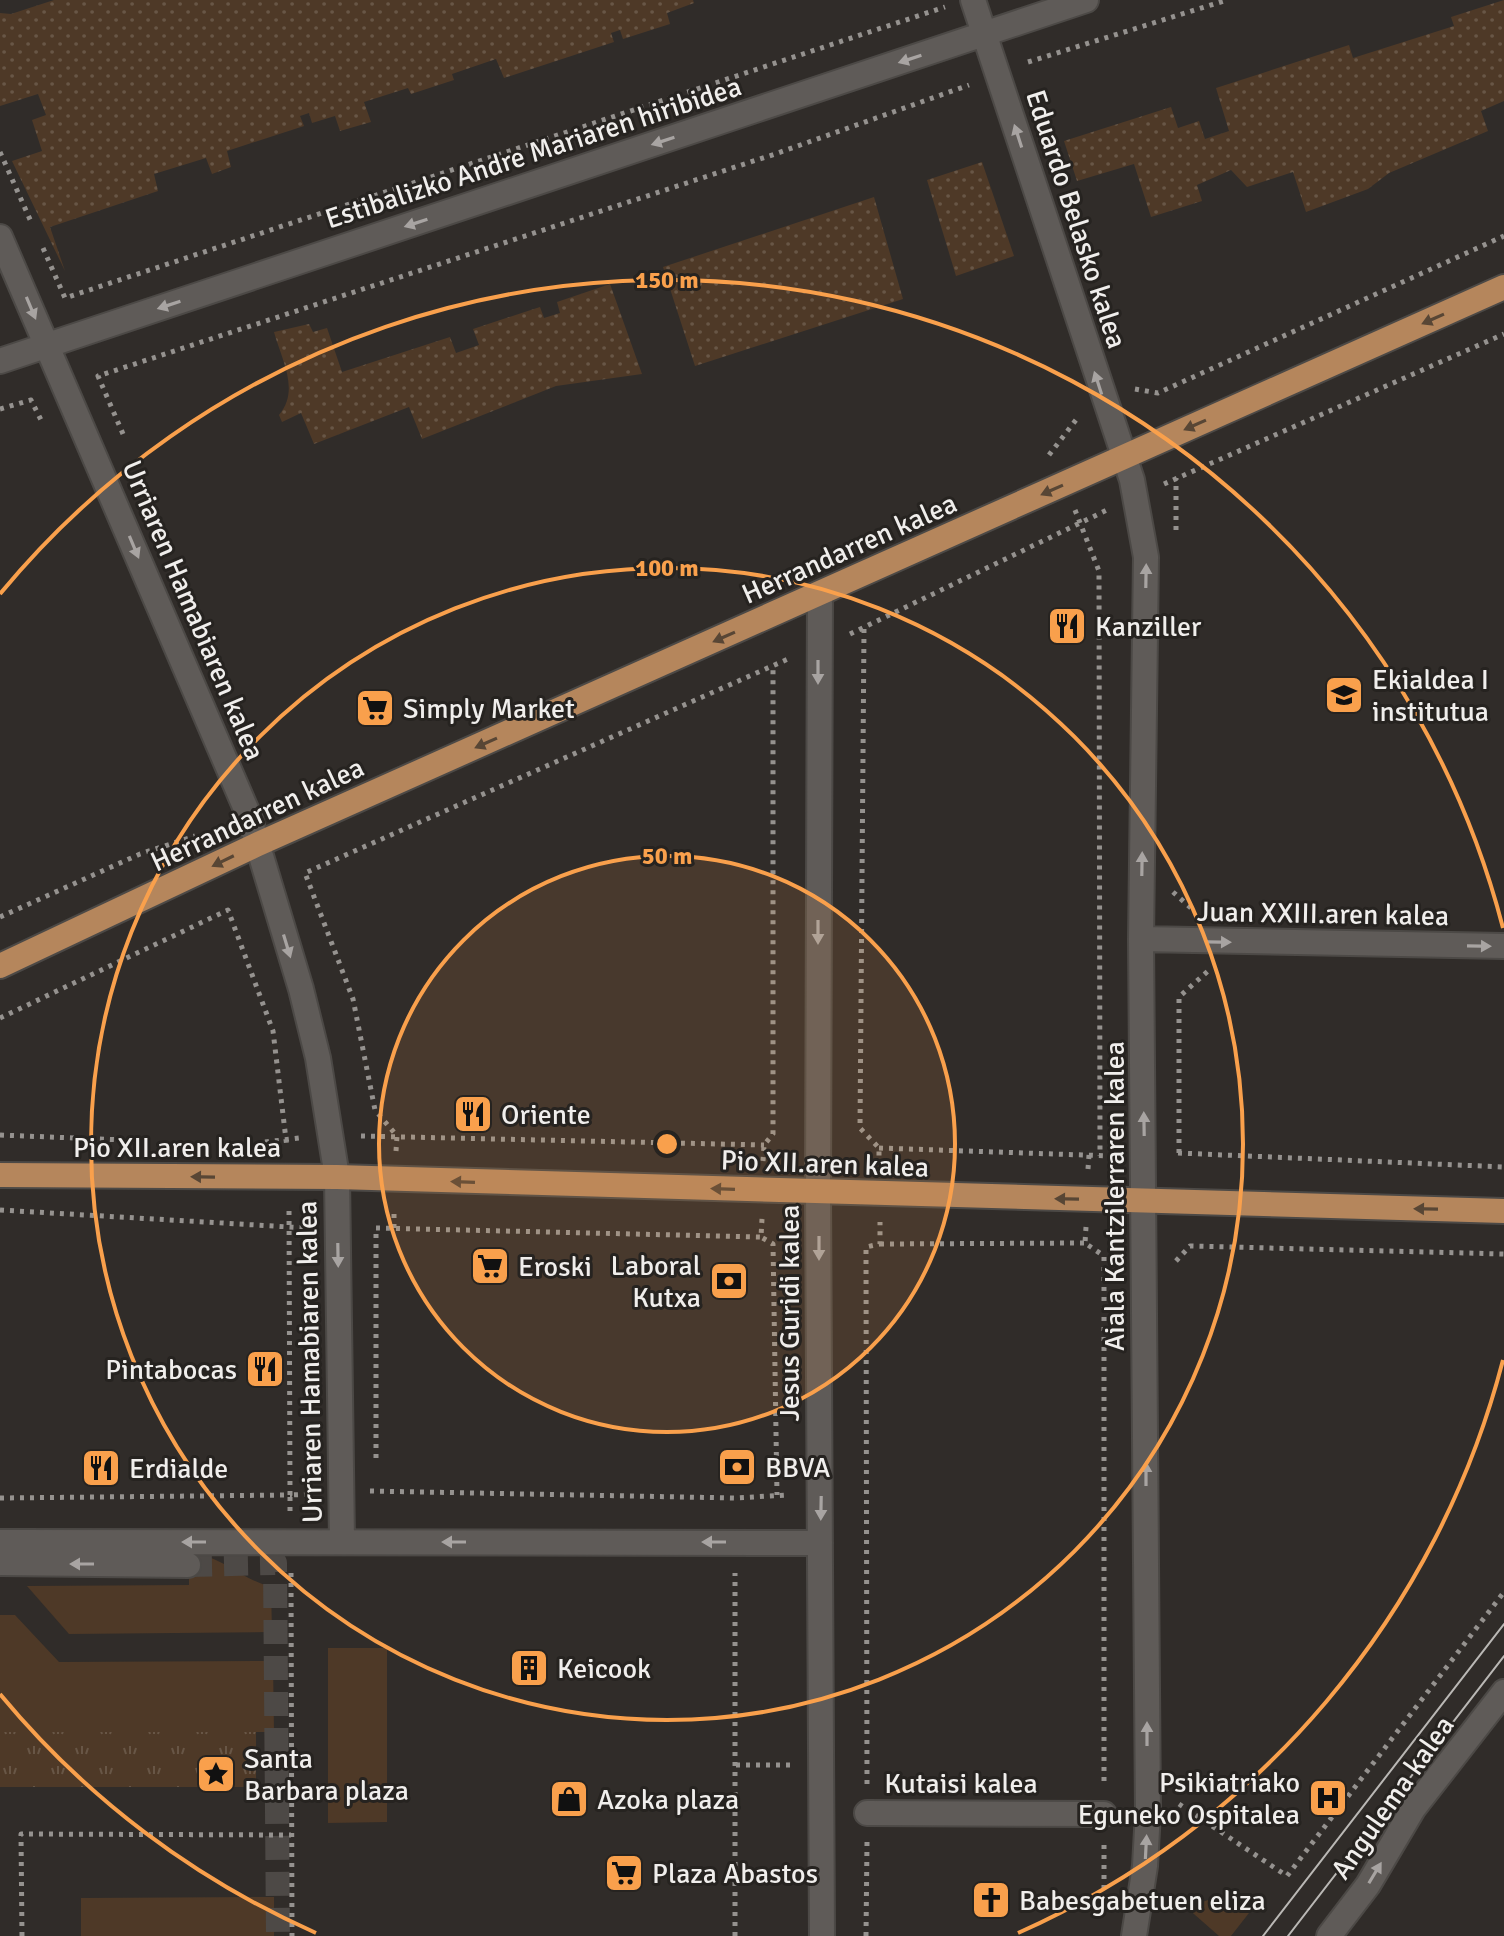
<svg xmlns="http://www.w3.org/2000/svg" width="1504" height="1936" viewBox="0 0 1504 1936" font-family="Signika,sans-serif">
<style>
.grass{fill:#4e3927}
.park{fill:url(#park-tufts)}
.garden{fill:url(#garden-dots)}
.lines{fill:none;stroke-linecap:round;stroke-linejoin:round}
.minor-tunnel{stroke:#4d4946;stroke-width:24;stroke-dasharray:24 12;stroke-linecap:butt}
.minor-casing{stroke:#4c4946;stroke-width:28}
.major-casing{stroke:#4c4946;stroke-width:28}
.path{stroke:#95928f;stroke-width:5;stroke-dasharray:4 6;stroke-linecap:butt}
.minor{stroke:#5f5b58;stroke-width:24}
.major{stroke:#b5865c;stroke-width:24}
.tram{stroke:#bab8b5;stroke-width:2}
.oneway{fill:#a8a4a2}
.oneway2{fill:#584635}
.ring{fill:none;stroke:#f9a04c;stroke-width:4}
.labels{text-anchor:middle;stroke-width:6;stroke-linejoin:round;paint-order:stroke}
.street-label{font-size:28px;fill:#f0eeec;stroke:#262320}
.poi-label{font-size:28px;fill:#f0eeec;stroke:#262320;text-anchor:start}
.centre{fill:#f9a04c;stroke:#262320;stroke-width:4}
.ring-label{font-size:24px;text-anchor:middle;font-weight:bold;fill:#f9a04c;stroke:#262320;stroke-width:6;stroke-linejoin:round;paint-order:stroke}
</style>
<defs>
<pattern id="park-tufts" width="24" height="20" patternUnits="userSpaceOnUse" patternTransform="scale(2)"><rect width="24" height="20" fill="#4e3927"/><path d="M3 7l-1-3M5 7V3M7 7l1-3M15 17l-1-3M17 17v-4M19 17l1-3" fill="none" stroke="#685646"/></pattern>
<pattern id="garden-dots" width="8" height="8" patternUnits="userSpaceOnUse" patternTransform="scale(2)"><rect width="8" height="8" fill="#4e3927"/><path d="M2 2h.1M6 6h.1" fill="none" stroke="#685646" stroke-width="1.8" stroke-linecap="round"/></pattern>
</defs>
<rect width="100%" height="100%" fill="#302c29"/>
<path class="grass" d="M 189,1553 C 221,1555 241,1579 271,1587 L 272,1632 L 69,1634 L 27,1586 L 189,1585 Z
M 0,1615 L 15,1615 L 59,1662 L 273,1661 L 274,1732 L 0,1732 Z
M 328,1648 L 387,1648 L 387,1822 L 328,1823 Z
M 1224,1895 L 1249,1913 L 1231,1936 L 1219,1936 L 1186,1907 Z
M 274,1897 L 274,1936 L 81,1936 L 81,1898 Z"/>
<path class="park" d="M 0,1732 L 256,1732 L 256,1787 L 0,1787 Z"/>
<path class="garden" d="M 54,0 L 693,0 L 694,3 L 667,13 L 670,24 L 623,39 L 620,30 L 611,33 L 614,42 L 504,78 L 496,59 L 452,74 L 454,80 L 411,94 L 408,88 L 364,102 L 371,122 L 340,131 L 335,116 L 312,123 L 309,113 L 300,116 L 304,126 L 227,151 L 231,167 L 212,174 L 206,158 L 154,174 L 158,191 L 50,227 L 65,271 L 12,161 L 42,151 L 32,120 L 46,115 L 38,94 L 0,106 L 0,13 L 11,14 Z
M 1504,0 L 1504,101 L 1481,111 L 1488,131 L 1389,173 L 1368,189 L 1306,212 L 1293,172 L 1247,187 L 1231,170 L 1197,185 L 1202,201 L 1151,217 L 1134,164 L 1077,181 L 1064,141 L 1171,107 L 1178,128 L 1199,121 L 1205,139 L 1229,131 L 1216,88 L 1349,45 L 1353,58 L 1454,26 L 1451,17 Z
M 982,162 L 1014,256 L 956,276 L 927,180 Z
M 874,197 L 903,299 L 695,366 L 663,267 Z
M 610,284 L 642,374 L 556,386 L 422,439 L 409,407 L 314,444 L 301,413 L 282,422 L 279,415 C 300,390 282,361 274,332 L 309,324 L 313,332 L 327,328 L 342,372 L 450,337 L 456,353 L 479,345 L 473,329 L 540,307 L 544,318 L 560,313 L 557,302 Z"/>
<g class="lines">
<path class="minor-tunnel" d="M 188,1565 L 275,1563 L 278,1936"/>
<g class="minor-casing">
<path id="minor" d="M 973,0 L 1132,480 L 1146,557 L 1141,939 L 1148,1812 L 1145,1866 L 1134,1936
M 0,237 L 249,816 L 301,989 L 318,1058 L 337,1177 L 342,1541
M 0,361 L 1086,0
M 820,594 L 818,1192 L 822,1936
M 1141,939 L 1504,946
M 0,1542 L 820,1543
M 0,1563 L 188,1565
M 867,1813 L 1104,1814
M 1329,1936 L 1368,1885 L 1413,1809 L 1504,1692"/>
</g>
<g class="major-casing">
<path id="major" d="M 0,966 L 256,845 L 1504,287
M 0,1175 L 337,1177 L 1504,1211"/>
</g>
<path class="path" d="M 1028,62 L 1227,0
M 0,152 L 32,224
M 43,248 L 65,298 L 945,7
M 1135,389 L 1158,393 L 1504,236
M 0,409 L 31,400 L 41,420
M 123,434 L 98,376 L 775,154 L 969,85
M 1049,455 L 1079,416
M 1164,484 L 1504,334
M 1075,510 L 1099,571 L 1100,1156
M 1176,530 L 1176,478
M 864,629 L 860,1128 L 879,1148 L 879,1164
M 850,634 L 1107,510
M 1173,892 L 1192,909
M 0,917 L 140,854 L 195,836
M 0,1018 L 228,910 L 273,1031 L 287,1148
M 0,1135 L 148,1141
M 361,1136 L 764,1145
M 265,1142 L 299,1138
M 879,1148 L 1112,1156
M 396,1151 L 397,1136 L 375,1110 L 353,999 L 305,873 L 788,659
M 1178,1153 L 1504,1167
M 1179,1153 L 1179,997 L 1208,971
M 763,1161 L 764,1145 L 773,1134 L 773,666
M 1088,1169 L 1089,1155
M 0,1210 L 307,1228
M 762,1219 L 761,1237 L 773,1244 L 777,1495
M 1086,1227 L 1085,1243 L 1104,1256 L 1104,1783
M 394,1228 L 394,1209
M 880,1244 L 1085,1243
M 1176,1261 L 1190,1246 L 1504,1254
M 376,1458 L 376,1228 L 761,1237
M 370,1491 L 735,1498 L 788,1495
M 0,1498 L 290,1495 L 289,1206
M 290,1511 L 290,1495 L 312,1494
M 291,1573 L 292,1936
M 736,1765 L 790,1765
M 867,1784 L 866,1247 L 880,1244 L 880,1222
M 1179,1804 L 1287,1876 L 1504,1592
M 1104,1845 L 1104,1907
M 22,1936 L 21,1834 L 291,1835
M 735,1936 L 735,1573
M 866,1936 L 867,1842"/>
<use href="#minor" class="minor"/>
<use href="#major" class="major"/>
<path class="tram" d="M 1263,1936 L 1504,1624
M 1288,1936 L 1504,1656"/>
</g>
<defs><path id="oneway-solid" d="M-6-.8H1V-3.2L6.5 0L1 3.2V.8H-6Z" transform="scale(2)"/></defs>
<g class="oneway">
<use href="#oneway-solid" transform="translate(910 59) rotate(162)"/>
<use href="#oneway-solid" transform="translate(1018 136) rotate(-108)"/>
<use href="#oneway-solid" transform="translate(663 141) rotate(162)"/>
<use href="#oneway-solid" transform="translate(416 223) rotate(162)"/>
<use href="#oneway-solid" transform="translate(169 305) rotate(162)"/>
<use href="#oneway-solid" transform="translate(31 308) rotate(67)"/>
<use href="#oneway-solid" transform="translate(1098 383) rotate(-108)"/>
<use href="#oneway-solid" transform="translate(134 547) rotate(67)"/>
<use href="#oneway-solid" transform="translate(1146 576) rotate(-89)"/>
<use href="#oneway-solid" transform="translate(818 672) rotate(90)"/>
<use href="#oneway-solid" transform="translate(1142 864) rotate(-89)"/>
<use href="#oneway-solid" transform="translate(818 932) rotate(90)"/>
<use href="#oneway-solid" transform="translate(1219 942) rotate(1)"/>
<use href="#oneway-solid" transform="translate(287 946) rotate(73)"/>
<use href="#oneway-solid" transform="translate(1479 946) rotate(1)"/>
<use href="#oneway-solid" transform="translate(1144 1124) rotate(-91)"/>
<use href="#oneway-solid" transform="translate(819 1248) rotate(90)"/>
<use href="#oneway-solid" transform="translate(338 1255) rotate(89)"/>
<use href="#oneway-solid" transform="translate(1146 1474) rotate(-90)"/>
<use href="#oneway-solid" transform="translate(821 1508) rotate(91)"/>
<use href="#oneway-solid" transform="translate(194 1542) rotate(-180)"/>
<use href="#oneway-solid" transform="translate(454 1542) rotate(-180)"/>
<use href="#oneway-solid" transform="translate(714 1542) rotate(-180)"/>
<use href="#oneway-solid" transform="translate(82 1564) rotate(-180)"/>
<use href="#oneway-solid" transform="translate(1147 1734) rotate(-90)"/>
<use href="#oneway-solid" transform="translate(1146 1847) rotate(-87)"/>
<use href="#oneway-solid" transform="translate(1375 1873) rotate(-59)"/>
</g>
<g class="oneway2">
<use href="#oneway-solid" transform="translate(1433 319) rotate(156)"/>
<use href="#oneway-solid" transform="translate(1195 425) rotate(156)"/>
<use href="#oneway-solid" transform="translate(1052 490) rotate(156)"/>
<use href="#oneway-solid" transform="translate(724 637) rotate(156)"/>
<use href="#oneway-solid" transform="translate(486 743) rotate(156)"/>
<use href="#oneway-solid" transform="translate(223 861) rotate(154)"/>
<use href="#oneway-solid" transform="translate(203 1177) rotate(-179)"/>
<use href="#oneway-solid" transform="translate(463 1182) rotate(-178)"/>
<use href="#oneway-solid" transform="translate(723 1189) rotate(-178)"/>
<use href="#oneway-solid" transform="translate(1067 1199) rotate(-179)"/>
<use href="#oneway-solid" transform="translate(1426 1209) rotate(-179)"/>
</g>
<circle cx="667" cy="1144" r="288" fill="#f9a04c" fill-opacity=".12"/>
<g class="ring">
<circle cx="667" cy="1144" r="288"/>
<circle cx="667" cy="1144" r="576"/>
<path d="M1503 1360A864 864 0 0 1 1018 1933M316 1933A864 864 0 0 1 0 1694M0 594A864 864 0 0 1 1503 928"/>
</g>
<defs>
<g id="restaurant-square" transform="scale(2)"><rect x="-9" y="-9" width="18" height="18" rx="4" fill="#f9a04c" stroke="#262320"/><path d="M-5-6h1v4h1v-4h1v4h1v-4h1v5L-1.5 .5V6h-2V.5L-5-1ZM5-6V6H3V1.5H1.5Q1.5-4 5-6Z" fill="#111"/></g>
<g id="school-square" transform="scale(2)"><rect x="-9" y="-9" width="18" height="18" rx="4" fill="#f9a04c" stroke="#262320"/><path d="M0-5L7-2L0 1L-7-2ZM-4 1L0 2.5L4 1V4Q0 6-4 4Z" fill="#111"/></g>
<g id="supermarket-square" transform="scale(2)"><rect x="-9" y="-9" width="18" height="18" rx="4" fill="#f9a04c" stroke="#262320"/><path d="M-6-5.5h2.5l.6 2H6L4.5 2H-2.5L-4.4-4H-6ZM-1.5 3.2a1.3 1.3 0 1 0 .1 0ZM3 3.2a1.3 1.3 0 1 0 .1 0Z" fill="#111"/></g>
<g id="bank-square" transform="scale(2)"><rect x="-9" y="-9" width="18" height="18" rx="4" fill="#f9a04c" stroke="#262320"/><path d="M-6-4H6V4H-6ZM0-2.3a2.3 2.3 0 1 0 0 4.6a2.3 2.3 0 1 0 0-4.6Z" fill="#111"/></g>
<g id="building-square" transform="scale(2)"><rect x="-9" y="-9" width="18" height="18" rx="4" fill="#f9a04c" stroke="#262320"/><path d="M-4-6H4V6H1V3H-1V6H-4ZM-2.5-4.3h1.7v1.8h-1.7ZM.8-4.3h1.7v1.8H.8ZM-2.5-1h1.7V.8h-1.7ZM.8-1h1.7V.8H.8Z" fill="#111"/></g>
<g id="sight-square" transform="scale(2)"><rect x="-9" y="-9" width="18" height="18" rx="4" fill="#f9a04c" stroke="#262320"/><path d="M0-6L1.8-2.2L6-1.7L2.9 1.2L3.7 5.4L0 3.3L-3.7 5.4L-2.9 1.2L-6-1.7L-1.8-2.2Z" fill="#111"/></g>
<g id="hospital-square" transform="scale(2)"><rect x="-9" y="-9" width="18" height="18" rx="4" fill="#f9a04c" stroke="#262320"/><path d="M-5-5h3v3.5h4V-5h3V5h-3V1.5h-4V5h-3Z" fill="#111"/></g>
<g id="shop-square" transform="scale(2)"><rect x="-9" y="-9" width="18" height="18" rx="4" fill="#f9a04c" stroke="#262320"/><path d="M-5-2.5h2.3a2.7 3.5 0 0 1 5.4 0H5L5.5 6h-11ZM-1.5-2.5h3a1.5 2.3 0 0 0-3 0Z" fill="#111"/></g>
<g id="church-square" transform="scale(2)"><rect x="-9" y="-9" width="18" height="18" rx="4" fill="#f9a04c" stroke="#262320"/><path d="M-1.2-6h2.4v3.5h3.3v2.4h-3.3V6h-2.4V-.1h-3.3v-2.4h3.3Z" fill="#111"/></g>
</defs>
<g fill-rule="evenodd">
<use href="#restaurant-square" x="1067" y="626"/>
<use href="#school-square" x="1344" y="695"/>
<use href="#supermarket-square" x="375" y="708"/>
<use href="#restaurant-square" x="473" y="1114"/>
<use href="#supermarket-square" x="490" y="1266"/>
<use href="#bank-square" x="729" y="1281"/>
<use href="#restaurant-square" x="265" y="1369"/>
<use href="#bank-square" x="737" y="1467"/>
<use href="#restaurant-square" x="101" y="1468"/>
<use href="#building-square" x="529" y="1668"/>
<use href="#sight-square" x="216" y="1774"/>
<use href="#hospital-square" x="1328" y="1798"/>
<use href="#shop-square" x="569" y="1799"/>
<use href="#supermarket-square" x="624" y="1873"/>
<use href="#church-square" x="991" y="1900"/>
</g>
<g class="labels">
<g class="street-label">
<text transform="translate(533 152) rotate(-18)" y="10">Estibalizko Andre Mariaren hiribidea</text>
<text transform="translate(1077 219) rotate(72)" y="10">Eduardo Belasko kalea</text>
<text transform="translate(849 548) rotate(-24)" y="10">Herrandarren kalea</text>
<text transform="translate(194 610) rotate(67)" y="10">Urriaren Hamabiaren kalea</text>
<text transform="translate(257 814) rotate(-25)" y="10">Herrandarren kalea</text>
<text transform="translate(1323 913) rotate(1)" y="10">Juan XXIII.aren kalea</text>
<text x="177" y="1157">Pio XII.aren kalea</text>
<text transform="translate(825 1163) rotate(2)" y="10">Pio XII.aren kalea</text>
<text transform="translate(1114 1196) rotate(-90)" y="10">Aiala Kantzilerraren kalea</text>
<text transform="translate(789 1313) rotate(-90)" y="10">Jesus Guridi kalea</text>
<text transform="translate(309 1362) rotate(-91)" y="10">Urriaren Hamabiaren kalea</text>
<text x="961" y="1793">Kutaisi kalea</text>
<text transform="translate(1392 1797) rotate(-55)" y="10">Angulema kalea</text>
</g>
<g class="poi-label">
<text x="1095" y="636">Kanziller</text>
<text x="1372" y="689">Ekialdea I<tspan x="1372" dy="32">institutua</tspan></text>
<text x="403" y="718">Simply Market</text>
<text x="501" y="1124">Oriente</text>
<text x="701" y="1275" text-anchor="end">Laboral<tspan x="701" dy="32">Kutxa</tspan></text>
<text x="518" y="1276">Eroski</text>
<text x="237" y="1379" text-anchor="end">Pintabocas</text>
<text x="765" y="1477">BBVA</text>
<text x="129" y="1478">Erdialde</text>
<text x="557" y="1678">Keicook</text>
<text x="244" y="1768">Santa<tspan x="244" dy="32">Barbara plaza</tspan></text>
<text x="1300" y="1792" text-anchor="end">Psikiatriako<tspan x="1300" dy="32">Eguneko Ospitalea</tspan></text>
<text x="597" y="1809">Azoka plaza</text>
<text x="652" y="1883">Plaza Abastos</text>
<text x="1019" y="1910">Babesgabetuen eliza</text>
</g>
</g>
<circle cx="667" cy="1144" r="12" class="centre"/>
<g class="ring-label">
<text x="667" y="288">150 m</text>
<text x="667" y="576">100 m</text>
<text x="667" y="864">50 m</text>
</g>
</svg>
